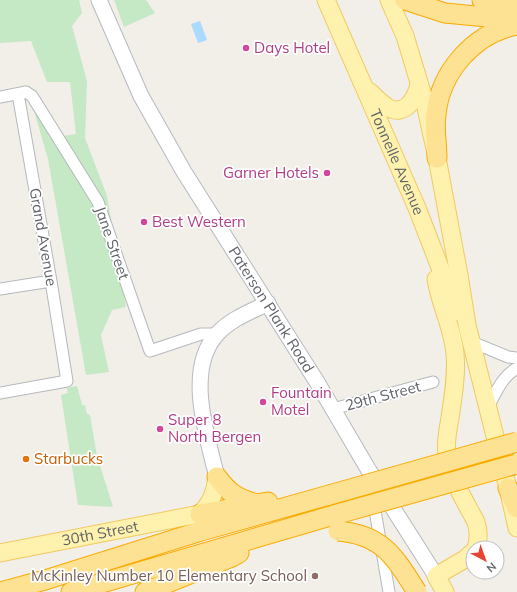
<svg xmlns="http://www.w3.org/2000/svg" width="517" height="592" viewBox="0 0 517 592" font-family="Mulish,sans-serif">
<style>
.green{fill:#c5e8c5}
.water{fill:#aadaff}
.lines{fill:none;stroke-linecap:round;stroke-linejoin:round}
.street-casing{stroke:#b5b8bc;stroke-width:13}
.secondary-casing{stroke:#b6babf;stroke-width:17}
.primary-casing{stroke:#f2c960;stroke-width:19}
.highway-casing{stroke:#f9ab00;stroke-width:21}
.street{stroke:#fff;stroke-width:11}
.secondary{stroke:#fff;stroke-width:15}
.primary{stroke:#fff2af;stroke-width:17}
.highway{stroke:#fde293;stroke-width:19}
.highway-bridge-casing{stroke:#f9ab00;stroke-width:21;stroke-linecap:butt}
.highway-bridge{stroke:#fde293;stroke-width:19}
.hotel-dot{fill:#d1479c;stroke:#fff;stroke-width:1.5}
.food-dot{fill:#e8710a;stroke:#fff;stroke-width:1.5}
.education-dot{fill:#8d6e63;stroke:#fff;stroke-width:1.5}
.labels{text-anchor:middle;stroke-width:3.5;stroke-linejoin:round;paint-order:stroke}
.hotel-label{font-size:15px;fill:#b23c85;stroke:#fff;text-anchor:start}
.street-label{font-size:15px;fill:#5f6368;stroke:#fff}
.food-label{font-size:15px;fill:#c56008;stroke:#fff;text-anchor:start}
.education-label{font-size:15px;fill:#785e54;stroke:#fff;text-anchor:end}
</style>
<rect width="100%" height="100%" fill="#f1efe8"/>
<path class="green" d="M 0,0 L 79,0 L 82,13 L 72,26 L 87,81 L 85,138 L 107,196 L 126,307 L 112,310 L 101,335 L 109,372 L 86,375 L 48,159 L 32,104 L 38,98 L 63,136 L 76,134 L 70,82 L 47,82 L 31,41 L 0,43 Z
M 114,0 L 146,0 L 155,13 L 124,27 Z
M 77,386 L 82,405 L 85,405 L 87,414 L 90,415 L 97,456 L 113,507 L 78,505 L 61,395 L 68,393 L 67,388 Z"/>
<path class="water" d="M 200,21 L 207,40 L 198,43 L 191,24 Z"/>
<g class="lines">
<g class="street-casing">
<path id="street" d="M 0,97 L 26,92 L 32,96 L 98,202 L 150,351 L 201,334 L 217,334
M 0,289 L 51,281
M 472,342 L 508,357 L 517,358
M 0,393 L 67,381 L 51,281 L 18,94
M 488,407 C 496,393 502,376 517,368
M 333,409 L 433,382
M 373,499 L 389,592"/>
</g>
<g class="secondary-casing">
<g id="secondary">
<path id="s1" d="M 99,0 L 141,96 L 184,172 L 317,382 L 368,469 L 436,576"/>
<path d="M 217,477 C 207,436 184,368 218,333 C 231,319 250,312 268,303"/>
</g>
</g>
<g class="primary-casing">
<g id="primary">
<path id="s2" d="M 326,0 L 417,208 L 446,283 L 461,313"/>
<path d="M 389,0 L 405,36 L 424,99 L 437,158 L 459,275 L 467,325 L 508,488 L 517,528"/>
<path d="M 370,92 C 375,97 381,103 387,107 C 405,118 416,98 419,84"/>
<path d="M 436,279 C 440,305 453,328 455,354 C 457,375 453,397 450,418 C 448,430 445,442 447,454 C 450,478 465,501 476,522 C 479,531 479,539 476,548"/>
<path id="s3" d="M 0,553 L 200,514 C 211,503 215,493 217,477"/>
<path d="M 445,592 L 436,576 L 465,559 L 473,552"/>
</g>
</g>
<g class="highway-casing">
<path id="highway" d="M 405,0 L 445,13 L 517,20
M 482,0 L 517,3
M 437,158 C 437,144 434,129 436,115 C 440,72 474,33 517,25
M 217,477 C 228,492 236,498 254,503
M 508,488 L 517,508
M 200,514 L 268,502
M 0,592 L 45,580 L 201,531 L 329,495
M 71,592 L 334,515
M 145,592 L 232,557 L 239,553"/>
</g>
<use href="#street" class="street"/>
<use href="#secondary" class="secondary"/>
<use href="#primary" class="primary"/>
<use href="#highway" class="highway"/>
<g class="highway-bridge-casing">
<path id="highway-bridge" d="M 329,495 L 517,442
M 334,515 L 517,464
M 338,531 C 383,535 394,556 417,592"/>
</g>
<use href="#highway-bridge" class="highway-bridge"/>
</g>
<g class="hotel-dot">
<circle cx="246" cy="48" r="4"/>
<circle cx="327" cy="173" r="4"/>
<circle cx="144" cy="222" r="4"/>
<circle cx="263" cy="402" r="4"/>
<circle cx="160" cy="429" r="4"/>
</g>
<circle class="food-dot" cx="26" cy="459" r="4"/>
<circle class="education-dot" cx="315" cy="576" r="4"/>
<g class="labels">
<g class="hotel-label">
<text x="254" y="53">Days Hotel</text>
<text x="319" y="178" text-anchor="end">Garner Hotels</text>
<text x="152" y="227">Best Western</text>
<text x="271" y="398">Fountain<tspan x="271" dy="17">Motel</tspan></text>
<text x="168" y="425">Super 8<tspan x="168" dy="17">North Bergen</tspan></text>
</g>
<g class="street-label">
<text dy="5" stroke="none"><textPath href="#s2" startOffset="177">Tonnelle Avenue</textPath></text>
<text transform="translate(43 237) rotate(80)" y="5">Grand Avenue</text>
<text transform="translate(112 243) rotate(71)" y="5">Jane Street</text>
<text dy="5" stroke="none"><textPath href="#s1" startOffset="355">Paterson Plank Road</textPath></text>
<text transform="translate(383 396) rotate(-15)" y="5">29th Street</text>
<text dy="5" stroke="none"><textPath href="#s3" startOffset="102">30th Street</textPath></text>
</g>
<g class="food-label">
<text x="34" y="464">Starbucks</text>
</g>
<g class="education-label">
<text x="307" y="581">McKinley Number 10 Elementary School</text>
</g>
</g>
<g transform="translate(485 560) rotate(139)"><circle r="19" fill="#ffffff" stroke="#bfc1c3"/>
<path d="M0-3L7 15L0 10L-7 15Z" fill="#ea4335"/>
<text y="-6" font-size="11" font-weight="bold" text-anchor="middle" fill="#5f6368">N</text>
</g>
</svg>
